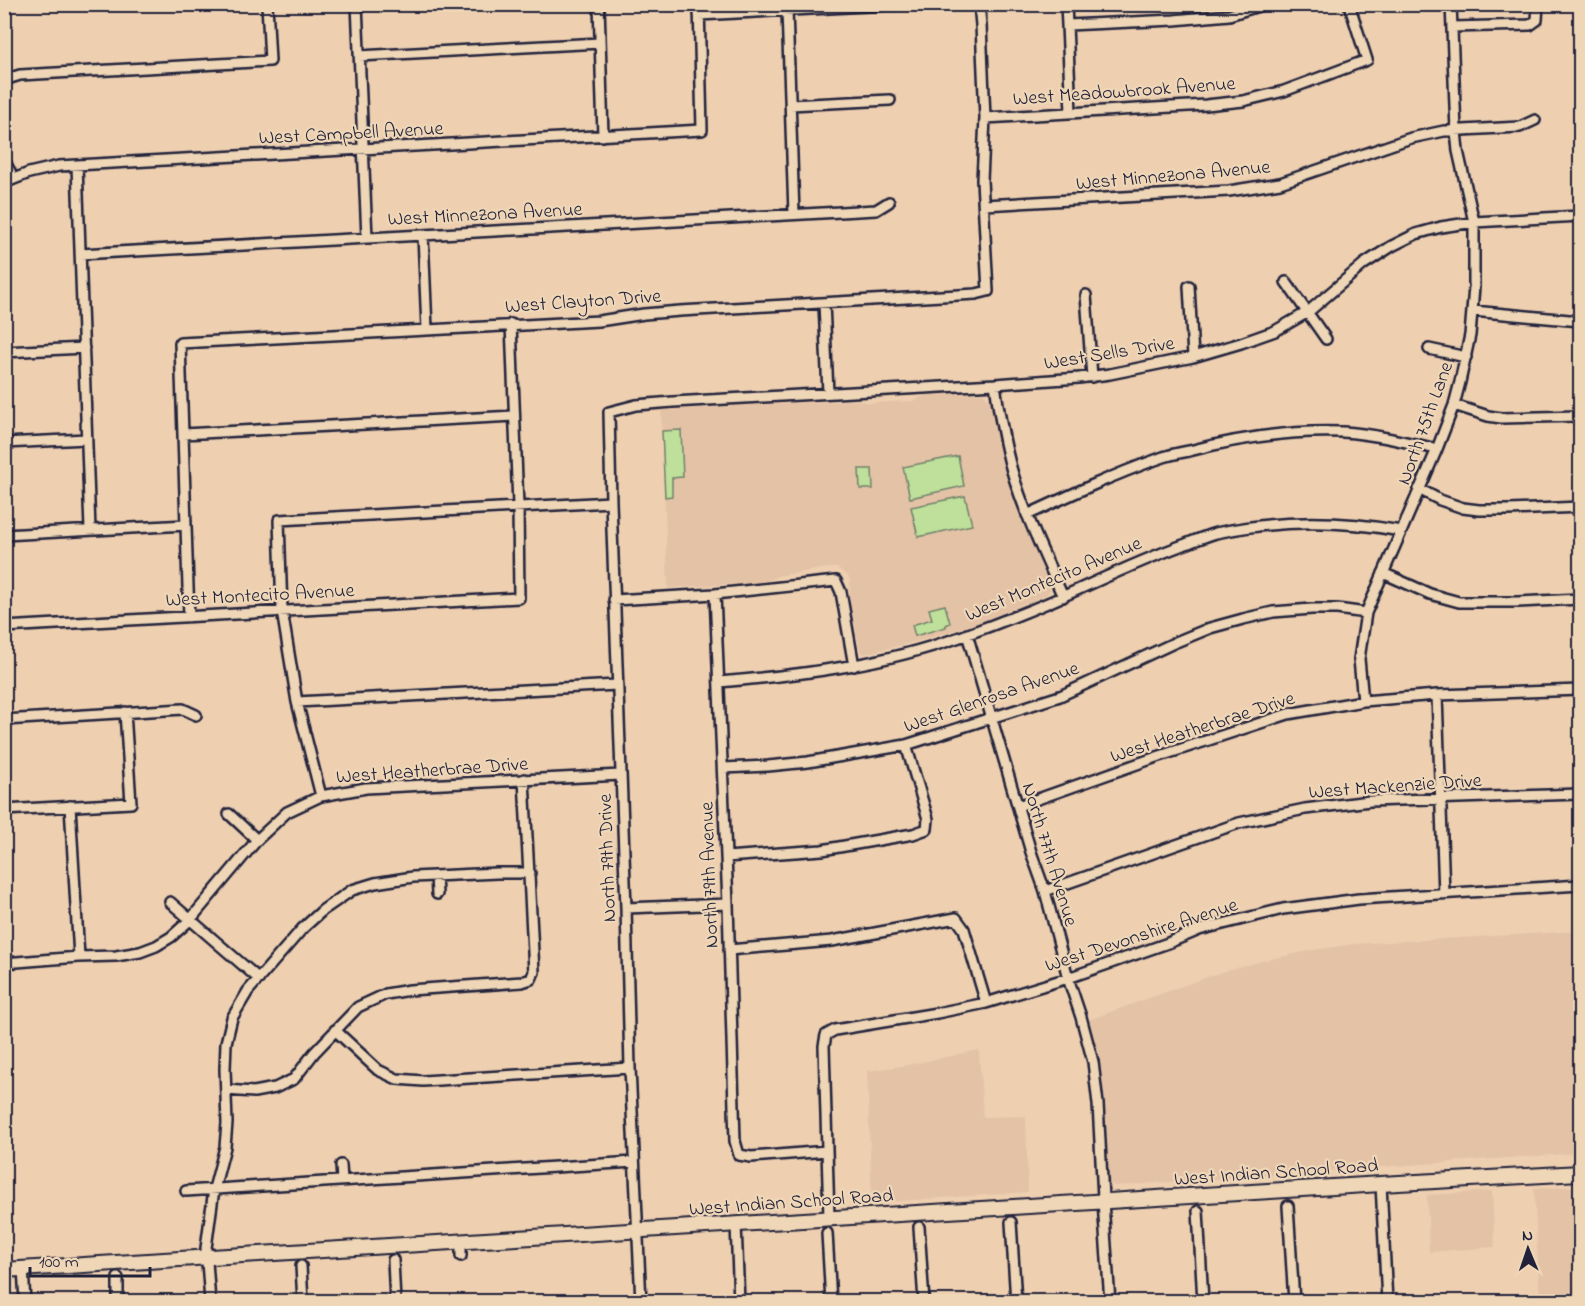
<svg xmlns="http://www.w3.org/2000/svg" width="1585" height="1306" viewBox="0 0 1585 1306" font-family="'Indie Flower',sans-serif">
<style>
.built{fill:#e4c2a6}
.green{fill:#bee09a;stroke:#70816a;stroke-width:1.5}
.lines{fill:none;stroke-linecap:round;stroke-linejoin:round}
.minor-casing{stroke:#22223b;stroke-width:14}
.secondary-casing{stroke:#22223b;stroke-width:18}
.minor{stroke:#eed6b6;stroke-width:9}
.secondary{stroke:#eed6b6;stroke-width:14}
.labels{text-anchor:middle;stroke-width:4.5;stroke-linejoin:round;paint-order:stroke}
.street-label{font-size:20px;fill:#22223b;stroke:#eed6b6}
</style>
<rect width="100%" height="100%" fill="#eed0b1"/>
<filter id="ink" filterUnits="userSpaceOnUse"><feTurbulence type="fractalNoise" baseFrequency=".0167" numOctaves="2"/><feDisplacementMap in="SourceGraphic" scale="12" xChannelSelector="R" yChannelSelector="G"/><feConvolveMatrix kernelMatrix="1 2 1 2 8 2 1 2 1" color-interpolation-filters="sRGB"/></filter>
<g filter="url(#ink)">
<path class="built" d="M 983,393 L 990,400 L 1004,464 L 1018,508 L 1027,533 L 1050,587 L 1050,590 L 1046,595 L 978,623 L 923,640 L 864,654 L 860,652 L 859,646 L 849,595 L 850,582 L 848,576 L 837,568 L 829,568 L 777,576 L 771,580 L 751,583 L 668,588 L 661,410 L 856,400 L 869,403 L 912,401 L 926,395 Z
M 1580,931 L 1580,1153 L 1115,1186 L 1110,1184 L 1108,1180 L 1105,1103 L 1099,1064 L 1088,1020 L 1221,972 L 1266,960 L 1313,950 L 1353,944 Z
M 979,1050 L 983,1117 L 1026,1116 L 1028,1192 L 872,1203 L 867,1071 L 907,1065 Z
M 1580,1186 L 1580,1301 L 1540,1301 L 1534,1189 Z
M 1492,1191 L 1495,1247 L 1429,1252 L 1427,1195 Z"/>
<path class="green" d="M 681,430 L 683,477 L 672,478 L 672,496 L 665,497 L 662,431 Z
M 958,456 L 964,486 L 910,498 L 903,467 Z
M 859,469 L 872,469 L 873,489 L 860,489 Z
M 965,496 L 972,525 L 918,537 L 911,507 Z
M 945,605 L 950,623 L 946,625 L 946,627 L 915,636 L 912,625 L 932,619 L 929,609 Z"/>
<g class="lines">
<g class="minor-casing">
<path id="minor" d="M 357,4 L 367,238
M 599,4 L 603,136
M 1066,4 L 1071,112
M 787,10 L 794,214
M 699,15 L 906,4
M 1068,25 L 1174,20 L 1229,15 L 1265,4
M 1452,27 L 1530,25 L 1537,20 L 1538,4
M 359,56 L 600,43
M 4,80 L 20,75 L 270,61 L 267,4
M 790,105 L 890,100
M 985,118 L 1206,105 L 1243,101 L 1284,91 L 1367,60 L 1349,4
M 4,160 L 14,179
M 77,165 L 90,530
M 4,183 L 29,173 L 59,166 L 702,130 L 699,4
M 984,205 L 1229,191 L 1280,183 L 1411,138 L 1444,131 L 1520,127 L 1535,120
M 423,235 L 427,329
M 80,254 L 876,210 L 889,202
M 1286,282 L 1326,339
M 1189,286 L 1193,357
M 1086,295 L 1092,377
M 824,303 L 828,393
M 1473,311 L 1580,321
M 1429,349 L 1466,357
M 4,352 L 84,348
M 995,384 C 999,413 1004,443 1012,471 C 1025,515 1045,556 1063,597
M 1454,405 L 1488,416 L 1501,418 L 1580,416
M 183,434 L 514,416
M 4,443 L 87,439
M 1419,489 L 1440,500 L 1463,508 L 1479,510 L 1509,510 L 1580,507
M 1027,515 C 1070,495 1113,475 1158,459 C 1168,455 1178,453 1189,451 C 1238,438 1291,430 1343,432 C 1375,434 1406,442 1437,449
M 4,535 L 186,525
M 1383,573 L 1430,594 L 1459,602 L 1518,602 L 1580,599
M 715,594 L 728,904 L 735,1141 L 739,1155 L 751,1157 L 827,1151
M 614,600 L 715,594 L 836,581 L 841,592 L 854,666
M 189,617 L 180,343 L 599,321 L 644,314 L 680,311 L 976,294 L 988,291 L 982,180 L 985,118 L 981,25 L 979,4
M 4,627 L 519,598 L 518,506 L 511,324
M 967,634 L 1031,852 L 1045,891 L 1068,978 L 1081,1017 L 1093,1062 L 1098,1104 L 1104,1217 L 1110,1302
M 719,682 C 801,675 882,665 960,637 C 1002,622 1045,605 1086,586 C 1119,571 1152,556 1186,544 C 1196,540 1206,536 1216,533 C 1276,520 1341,520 1401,531
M 1437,695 L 1444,894
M 1363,701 L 1359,659 L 1366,613 L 1437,449 L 1454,405 L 1460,382 L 1470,335 L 1474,287 L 1474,222 L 1458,151 L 1456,131 L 1451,4
M 297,702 L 617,685
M 4,720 L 183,709 L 196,715
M 723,768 L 768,766 L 808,762 L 906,745 L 1060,696 L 1176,642 L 1210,628 L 1243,619 L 1273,612 L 1312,609 L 1337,609 L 1366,613
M 321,796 L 297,702 L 282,611 L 279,520 L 611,502
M 70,806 L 79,957
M 1018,806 L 1154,758 L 1288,714 L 1363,701 L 1437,695 L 1580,690
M 4,810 L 131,803 L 125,712
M 229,814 L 257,840
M 726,857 L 822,850 L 913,834 L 927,829 L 928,819 L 906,745
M 436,876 L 437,894
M 1045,891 L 1239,823 L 1305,809 L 1370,801 L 1580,794
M 170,902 L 259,979
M 626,908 L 728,904
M 729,950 L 832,941 L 956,918 L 964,929 L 986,1003
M 4,963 L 79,957 L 116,956 L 140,952 L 156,946 L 171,937 L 190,920 L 257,840 L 287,812 L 321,796 L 366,788 L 621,775
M 335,1030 L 378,1070 L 397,1079 L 423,1081 L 630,1068
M 226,1090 L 254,1092 L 275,1088 L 294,1079 L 314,1053 L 358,1007 L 386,994 L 410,990 L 522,982 L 531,979 L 534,972 L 524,779
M 341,1165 L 342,1180
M 1381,1184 L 1387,1302
M 186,1191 L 634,1162
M 1288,1206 L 1294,1302
M 1198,1211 L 1203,1302
M 829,1218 L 824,1046 L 826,1035 L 835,1030 L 937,1013 L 986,1003 L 1068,978 L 1168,943 L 1199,930 L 1283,909 L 1359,899 L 1580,885
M 1011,1222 L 1016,1302
M 736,1224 L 739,1302
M 919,1227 L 924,1302
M 827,1233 L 831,1302
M 461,1240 L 461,1256
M 393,1260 L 395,1302
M 301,1266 L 303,1302
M 23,1268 L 25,1302
M 118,1278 L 118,1302
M 210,1302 L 206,1248 L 214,1189 L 225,1147 L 227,1123 L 225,1069 L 226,1043 L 232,1018 L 248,991 L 302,929 L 323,910 L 352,890 L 375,883 L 413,877 L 497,873 L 530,873
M 641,1302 L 630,1068 L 626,908 L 611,502 L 609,412 L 636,405 L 673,402 L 995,384 L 1079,378 L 1110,374 L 1193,357 L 1241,343 L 1275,331 L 1308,312 L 1364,264 L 1392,246 L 1416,234 L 1441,227 L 1474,222 L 1580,216"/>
</g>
<g class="secondary-casing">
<path id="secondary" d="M 4,1270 L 1381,1184 L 1580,1173"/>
</g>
<use href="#minor" class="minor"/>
<use href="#secondary" class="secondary"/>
</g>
</g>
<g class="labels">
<g class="street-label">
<text transform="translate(1124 90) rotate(-4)" y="7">West Meadowbrook Avenue</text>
<text transform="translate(351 132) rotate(-3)" y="7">West Campbell Avenue</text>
<text transform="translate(1173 174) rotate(-5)" y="7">West Minnezona Avenue</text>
<text transform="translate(485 213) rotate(-3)" y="7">West Minnezona Avenue</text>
<text transform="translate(583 300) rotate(-4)" y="7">West Clayton Drive</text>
<text transform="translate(1109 352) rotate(-9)" y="7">West Sells Drive</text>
<text transform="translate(1424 423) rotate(-70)" y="7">North 75th Lane</text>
<text transform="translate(1053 578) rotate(-23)" y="7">West Montecito Avenue</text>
<text transform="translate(260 594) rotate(-3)" y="7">West Montecito Avenue</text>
<text transform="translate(991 696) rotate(-19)" y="7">West Glenrosa Avenue</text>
<text transform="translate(1202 726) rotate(-18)" y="7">West Heatherbrae Drive</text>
<text transform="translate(432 769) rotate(-4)" y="7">West Heatherbrae Drive</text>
<text transform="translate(1395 785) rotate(-4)" y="7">West Mackenzie Drive</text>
<text transform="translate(1051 854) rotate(73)" y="7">North 77th Avenue</text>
<text transform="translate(606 858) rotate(-92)" y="7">North 79th Drive</text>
<text transform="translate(708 875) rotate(-92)" y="7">North 79th Avenue</text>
<text transform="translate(1141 934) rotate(-18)" y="7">West Devonshire Avenue</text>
<text transform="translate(1276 1171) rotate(-4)" y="7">West Indian School Road</text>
<text transform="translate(791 1201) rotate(-4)" y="7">West Indian School Road</text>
</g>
</g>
<rect width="1585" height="1306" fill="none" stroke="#eed6b6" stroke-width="24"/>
<rect x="12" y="12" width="1561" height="1282" fill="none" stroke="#22223b" stroke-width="2" filter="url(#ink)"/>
<g transform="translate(1528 1249) rotate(358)" stroke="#eed6b6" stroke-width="4.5" paint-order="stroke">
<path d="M0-4.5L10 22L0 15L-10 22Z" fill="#22223b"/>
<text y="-9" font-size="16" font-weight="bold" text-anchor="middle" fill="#22223b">N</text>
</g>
<path d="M30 1267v9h120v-9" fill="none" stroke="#22223b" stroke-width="3"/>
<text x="39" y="1267" font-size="18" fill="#22223b" stroke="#eed6b6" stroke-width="4.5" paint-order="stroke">100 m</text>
</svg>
